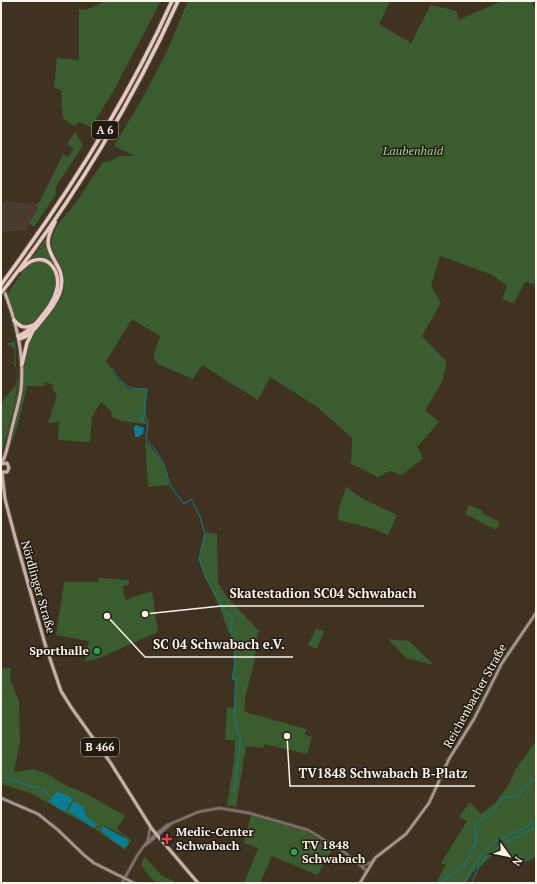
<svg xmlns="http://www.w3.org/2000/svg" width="537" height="884" viewBox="0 0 537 884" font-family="'PT Serif',serif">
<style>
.commercial{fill:#4a3d2e}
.green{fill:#3b5c2f;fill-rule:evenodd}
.water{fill:#0c7c93}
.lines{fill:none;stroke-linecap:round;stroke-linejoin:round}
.stream{stroke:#0c7c93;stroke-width:1}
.tertiary-casing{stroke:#5d5140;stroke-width:4}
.secondary-casing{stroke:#5d5140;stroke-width:4.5}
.primary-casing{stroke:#5d5140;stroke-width:5}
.motorway-casing{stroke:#5d5140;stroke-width:5.5}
.tertiary{stroke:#7f7370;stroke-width:2}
.secondary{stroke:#a89691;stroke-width:2.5}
.primary{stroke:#c9b1aa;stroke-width:3}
.motorway{stroke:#e6c9c2;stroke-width:3.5}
.motorway-bridge-casing{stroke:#5d5140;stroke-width:5.5;stroke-linecap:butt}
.motorway-bridge{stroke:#e6c9c2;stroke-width:3.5}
.leisure-dot{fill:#2e9e5b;stroke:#211b13;stroke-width:1.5}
.health-dot{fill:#e0444e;stroke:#211b13;stroke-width:1.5}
.labels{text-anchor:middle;stroke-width:3;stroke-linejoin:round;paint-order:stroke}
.shield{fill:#211b13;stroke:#bab3a9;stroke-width:1}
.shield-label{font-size:11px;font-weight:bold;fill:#fcf4e9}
.park-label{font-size:12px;font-style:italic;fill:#9dd887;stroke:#211b13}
.street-label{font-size:12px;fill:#fcf4e9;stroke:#211b13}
.poi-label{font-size:12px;font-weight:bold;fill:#fcf4e9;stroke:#211b13;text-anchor:start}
.leader{fill:none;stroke:#fcf4e9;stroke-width:1.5}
.callout-dot{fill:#fcf4e9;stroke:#211b13;stroke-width:1.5}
.callout-label{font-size:13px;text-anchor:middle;font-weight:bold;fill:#fcf4e9;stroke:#211b13;stroke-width:3;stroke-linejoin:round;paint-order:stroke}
</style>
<rect width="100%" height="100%" fill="#3f3220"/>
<path class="commercial" d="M 1,201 L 37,204 L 37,211 L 25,230 L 1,232 Z"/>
<path class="green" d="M 106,1 L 161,1 L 114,90 L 91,127 L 80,122 L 74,126 L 63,118 L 61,90 L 54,88 L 57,58 L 79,60 L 79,9 L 86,10 Z
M 188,1 L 390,1 L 379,24 L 411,43 L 431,5 L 457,11 L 458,20 L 502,1 L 531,1 L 536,10 L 536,284 L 525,282 L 514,303 L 502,299 L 507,285 L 490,274 L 440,256 L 431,286 L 441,303 L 422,336 L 447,362 L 442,382 L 425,410 L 439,422 L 417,447 L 423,458 L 402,475 L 390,471 L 378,477 L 351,464 L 352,438 L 316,406 L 270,377 L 258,400 L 202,365 L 193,379 L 158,364 L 153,358 L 160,336 L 132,319 L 106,361 L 118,379 L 129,389 L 147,388 L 145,424 L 122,421 L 111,417 L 112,412 L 101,402 L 92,417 L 90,442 L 58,440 L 59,422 L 48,423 L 57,396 L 52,388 L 53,385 L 46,382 L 44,386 L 27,386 L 19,420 L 12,443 C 9,431 18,411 21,399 C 25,380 22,360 29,342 C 36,323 57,312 63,292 C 70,266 47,255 52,237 C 56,223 69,212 78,200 C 86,187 94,174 103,162 L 108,162 L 120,156 L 135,156 L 114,146 L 147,90 L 168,49 Z
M 75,132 L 83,145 L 55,188 L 56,194 L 34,227 L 29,223 L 37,211 L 37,204 L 40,201 L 63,154 L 68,157 L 74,149 L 67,144 Z
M 46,238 C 46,252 56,259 60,272 C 67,293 41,327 23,337 C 25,334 30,332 32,329 C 46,316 70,284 55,266 C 48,258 38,259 29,262 Z
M 41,261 C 80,269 37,333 21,325 C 14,321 9,301 7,294 L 26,267 L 31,264 Z
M 15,341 L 17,387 L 13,409 L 1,456 L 1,403 L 16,385 L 16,367 L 13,364 L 15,364 L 14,349 L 10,345 L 8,346 L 7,344 Z
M 18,344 L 20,369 L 19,391 L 2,456 L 17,393 L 19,371 Z
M 145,441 C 156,452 169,468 169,485 L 148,487 Z
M 346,487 L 363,499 L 397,515 L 388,535 L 371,528 L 338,520 L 339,508 Z
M 469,505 L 483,511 L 482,513 L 500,522 L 496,530 L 465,514 Z
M 205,532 L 217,534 L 218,583 L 227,597 L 259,631 L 257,635 C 256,648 255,663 251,675 C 248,687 243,700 245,712 L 306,729 L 305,735 L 312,737 L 307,754 L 264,744 L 264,748 L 246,746 L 236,807 L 227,805 L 234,761 L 235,740 L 225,740 L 227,707 L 234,708 L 235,680 L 232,679 L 234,663 L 234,645 L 232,643 L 232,636 L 228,632 L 220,607 L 205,577 L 199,559 Z
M 99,578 L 129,580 L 129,585 L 123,586 L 125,600 L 152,591 L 158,632 L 97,659 L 85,661 L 89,641 L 56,635 L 64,583 L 67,582 L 97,582 Z
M 316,629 L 324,631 L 317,649 L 308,645 Z
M 388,639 L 409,641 L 434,665 L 406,658 Z
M 1,668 L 11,668 L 10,680 L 18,698 L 19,703 L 20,741 L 14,772 L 33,769 L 48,774 L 61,783 L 85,793 L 125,816 L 117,829 L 131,840 L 125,850 L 95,829 L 30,793 L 1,784 ZM 74,801 L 84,807 C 86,816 88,820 97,824 L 90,826 L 81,819 ZM 105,826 L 124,836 L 129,842 L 125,848 L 101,831 L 101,829 Z
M 536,741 L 536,856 L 529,861 L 515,864 L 501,848 L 473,872 L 466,883 L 436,883 L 446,865 L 441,863 L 467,821 L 459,817 L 470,802 L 481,814 L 495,803 L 510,783 L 515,770 Z
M 251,815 L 295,827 L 307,832 L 334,847 L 317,875 L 272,856 L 260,883 L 244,883 L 258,848 L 244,843 Z
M 144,856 L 162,876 L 174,881 L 174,883 C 150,883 153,882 141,864 Z"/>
<path class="water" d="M 136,425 L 144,428 L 143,434 L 138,437 L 135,437 L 134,427 Z
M 57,791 L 71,797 L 72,801 L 65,812 L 49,802 Z
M 74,801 L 84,807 C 85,816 89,820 97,824 L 96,826 L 94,827 L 90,826 L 68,811 Z
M 103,826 L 127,839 L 129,842 L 125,848 L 116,843 L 101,831 Z"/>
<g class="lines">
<path class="stream" d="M 112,368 C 122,384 127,390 147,389 L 144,409 L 148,424
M 138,411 L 141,414 L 143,422 L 148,425 L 146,436 L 147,441 L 156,451 L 164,465 L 171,487 L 184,504 L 191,499 L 200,517 L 205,533 L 199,559 L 206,578 L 218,599 L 222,610 L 232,617 L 233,620 L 231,625 L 231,632
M 231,636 L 234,646 L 235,665 L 232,679 L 236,679 C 235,691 232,727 240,735 L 240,746 L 234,792
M 1,777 L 39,788 L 47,793 L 52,798
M 486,850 L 492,843 L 524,828 L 536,820
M 438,883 L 450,876 L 465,864 L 473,849 L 476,840 L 475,825 L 482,819 L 488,817 L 503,797 L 518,796 L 532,780 L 536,781
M 463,883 L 473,867 L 484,852
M 472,883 C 483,850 507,841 536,828"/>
<g class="tertiary-casing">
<path id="tertiary" d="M 148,839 L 150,828
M 146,845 L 171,824
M 362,866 L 372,862
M 122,883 L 138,854 L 147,842 L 156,834 L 167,825 L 182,819 L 198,812 L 219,808 L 249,813 L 308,830 L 344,852 L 367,871"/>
</g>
<g class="secondary-casing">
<path id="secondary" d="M 1,798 L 38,814 L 58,830 L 84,855 L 94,863 L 134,883
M 360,883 L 375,858 L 406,834 L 429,803 L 449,759 L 474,719 L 502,663 L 536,613"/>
</g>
<g class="primary-casing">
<path id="primary" d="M 1,283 C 15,317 25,352 21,390 C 19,403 15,415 12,428 C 9,440 7,453 2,463
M 1,464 L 7,463 L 9,468 L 7,472 L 1,472
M 2,473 L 5,499 L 15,537 L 45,644 L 61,691 L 71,707 L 110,762 L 152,829 L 198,883"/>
</g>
<g class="motorway-casing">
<path id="motorway" d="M 6,278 C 70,191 128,99 172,1
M 8,284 C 74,199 134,99 178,1
M 14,320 C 20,327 24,329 33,325
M 18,336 C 27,333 32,327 38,321 C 46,311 54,302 57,289 C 60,274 51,254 32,261 C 27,263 24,267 20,270
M 19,339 C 30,336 36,328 42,320 C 56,304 69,285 57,265 C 53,257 48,251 48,242 C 48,235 52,228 55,222
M 22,364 L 27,343 L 32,333"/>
</g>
<use href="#tertiary" class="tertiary"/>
<use href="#secondary" class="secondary"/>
<use href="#primary" class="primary"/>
<use href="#motorway" class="motorway"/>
<g class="motorway-bridge-casing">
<path id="motorway-bridge" d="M 1,285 L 6,278
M 1,293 L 8,284"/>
</g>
<use href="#motorway-bridge" class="motorway-bridge"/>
</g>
<g class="leisure-dot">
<circle cx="97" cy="651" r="4"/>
<circle cx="294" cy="852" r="4"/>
</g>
<path class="health-dot" d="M165 833h4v4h4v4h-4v4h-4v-4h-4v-4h4z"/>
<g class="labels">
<g class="shield">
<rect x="92" y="121" width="26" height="18" rx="3"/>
<rect x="81" y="738" width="38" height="18" rx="3"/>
</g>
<g class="shield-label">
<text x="105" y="134">A 6</text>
<text x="100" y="751">B 466</text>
</g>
<g class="park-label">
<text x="413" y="155">Laubenhaid</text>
</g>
<g class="street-label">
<text transform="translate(38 587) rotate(74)" y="4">Nördlinger Straße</text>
<text transform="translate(475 696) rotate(-61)" y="4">Reichenbacher Straße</text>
</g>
<g class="poi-label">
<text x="89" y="655" text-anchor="end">Sporthalle</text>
<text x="176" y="836">Medic-Center<tspan x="176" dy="14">Schwabach</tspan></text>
<text x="302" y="849">TV 1848<tspan x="302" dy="14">Schwabach</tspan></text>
</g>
</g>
<path class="leader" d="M145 614L221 606H424M107 616L145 657H293M287 736L290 786H475"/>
<g class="callout-dot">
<circle cx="145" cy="614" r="4"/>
<circle cx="107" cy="616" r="4"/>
<circle cx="287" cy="736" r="4"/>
</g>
<g class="callout-label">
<text x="323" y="598">Skatestadion SC04 Schwabach</text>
<text x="219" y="649">SC 04 Schwabach e.V.</text>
<text x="383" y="778">TV1848 Schwabach B-Platz</text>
</g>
<rect width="537" height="884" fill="none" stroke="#fcf4e9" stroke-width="4"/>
<g transform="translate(509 856) rotate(123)" stroke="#211b13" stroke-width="3" paint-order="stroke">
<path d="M0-3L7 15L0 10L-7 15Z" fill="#fcf4e9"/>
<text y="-6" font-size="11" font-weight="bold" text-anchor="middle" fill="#fcf4e9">N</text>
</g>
</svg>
